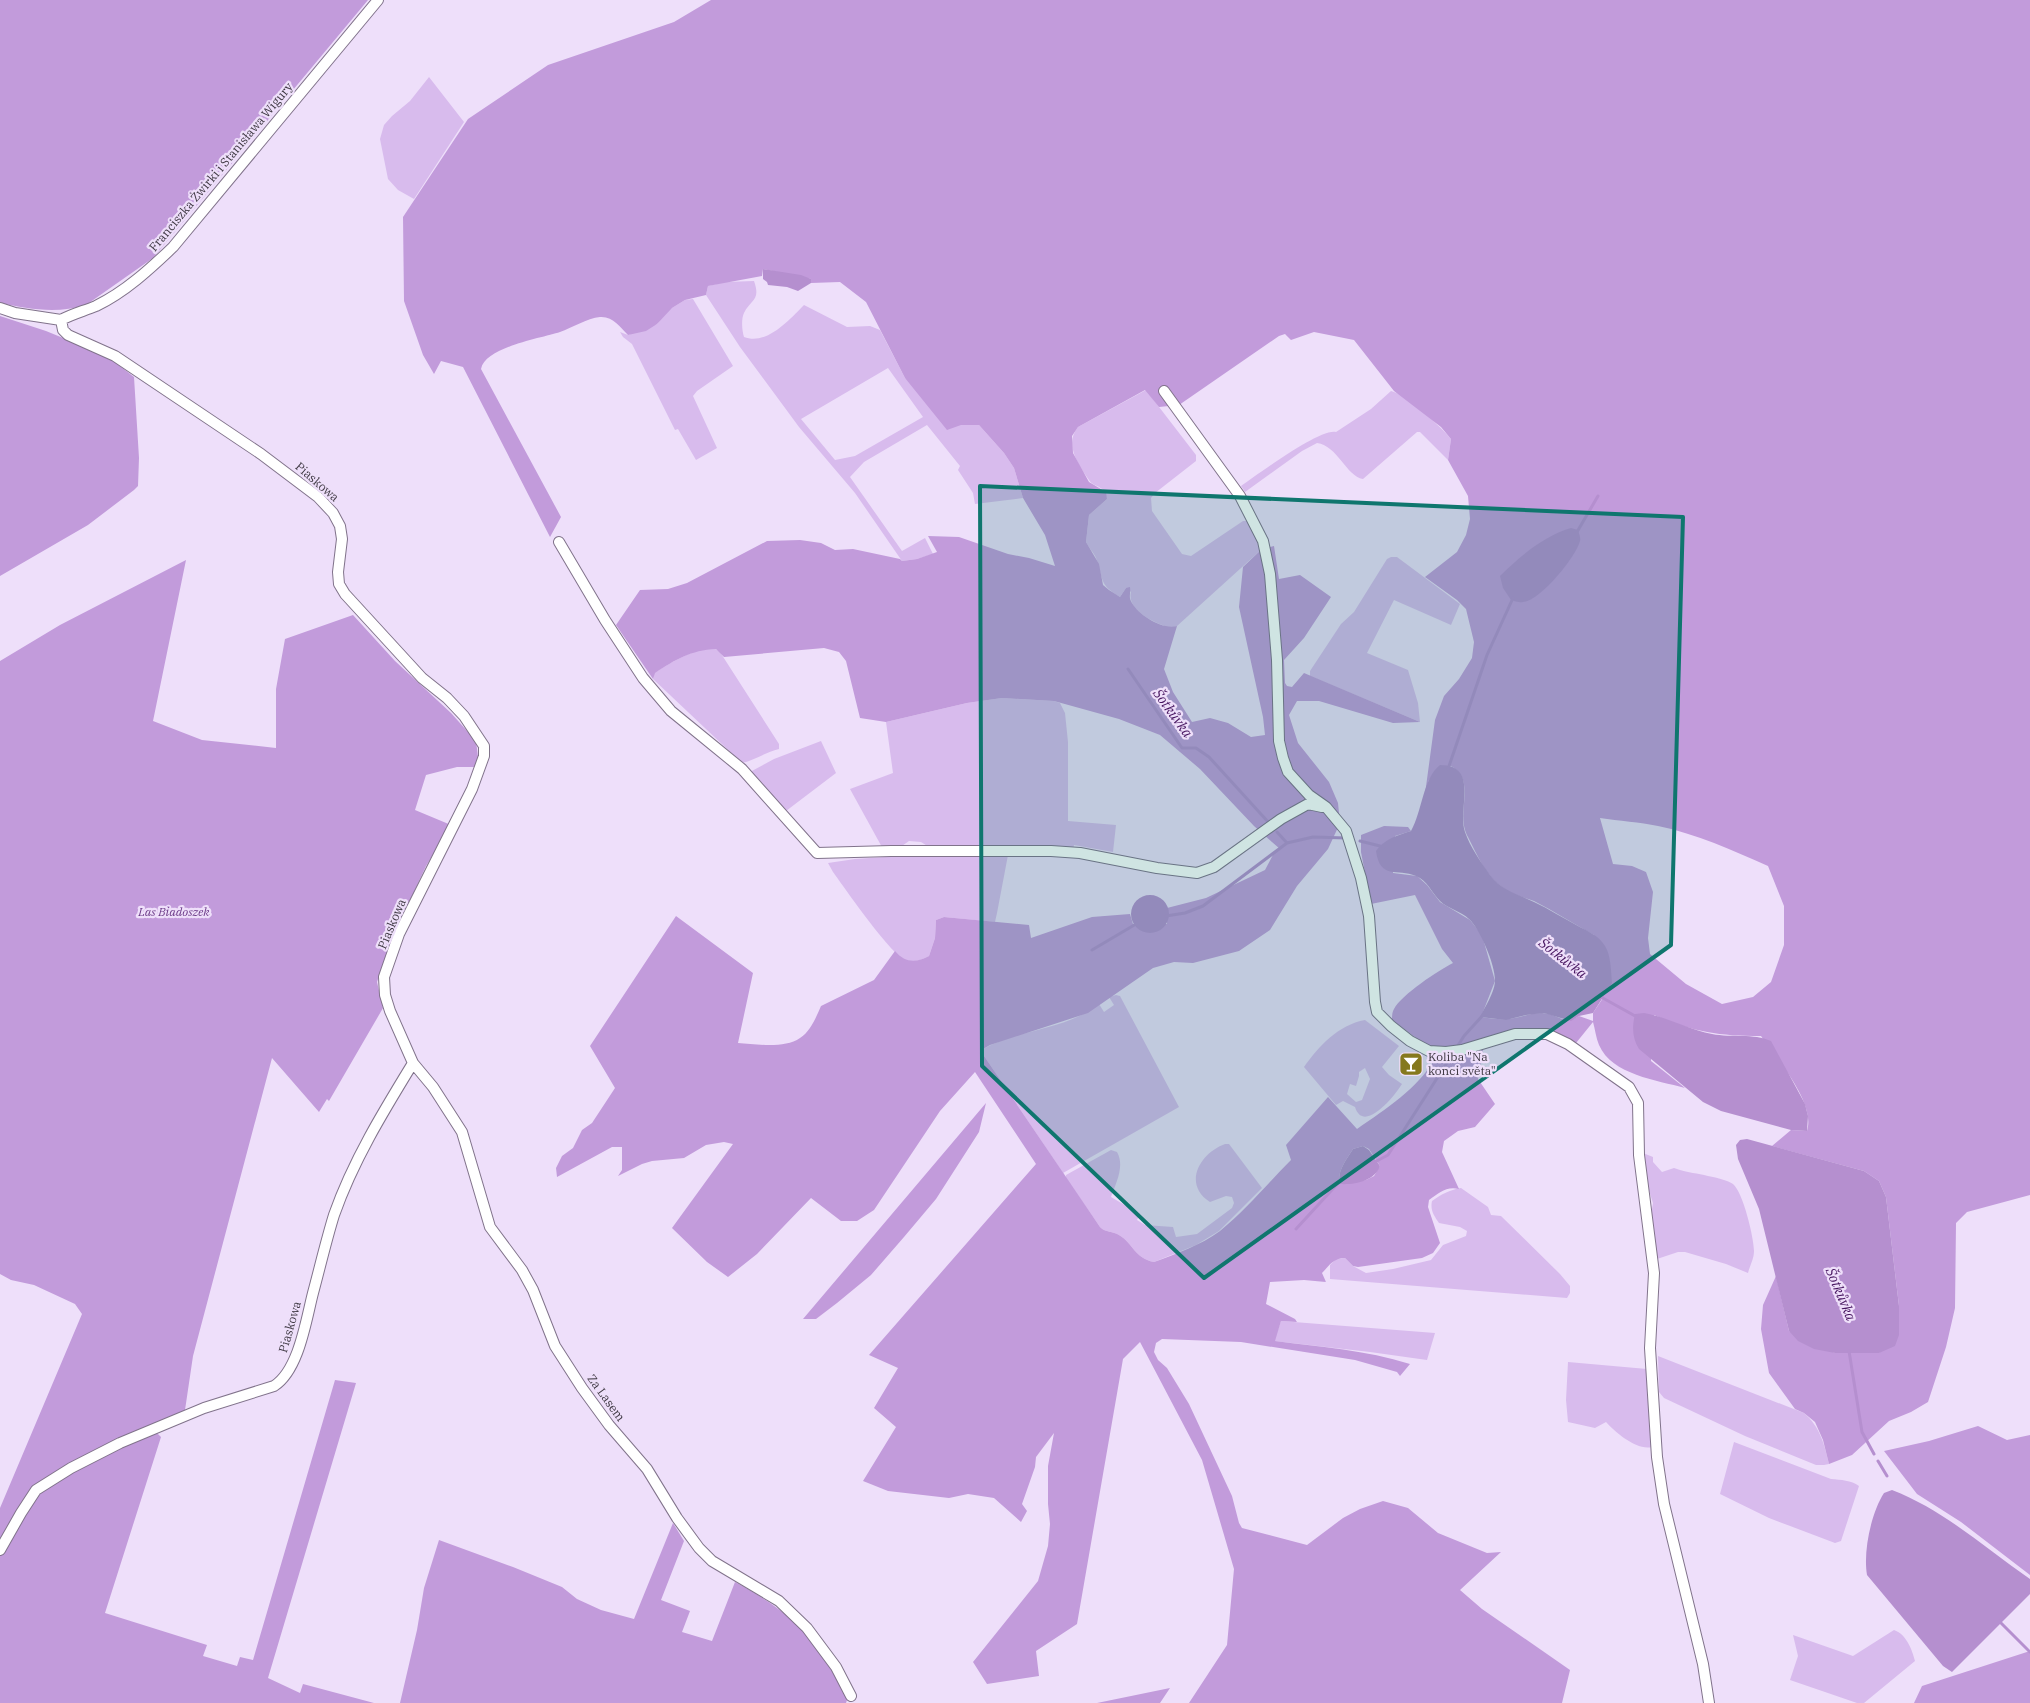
<svg xmlns="http://www.w3.org/2000/svg" width="2030" height="1703" viewBox="0 0 2030 1703" font-family="'IBM Plex Serif',serif">
<style>
.green{fill:#d8bbed;fill-rule:evenodd}
.forest{fill:#c29bdb;fill-rule:evenodd}
.water{fill:#b58fcf}
.lines{fill:none;stroke-linecap:round;stroke-linejoin:round}
.stream{stroke:#b58fcf;stroke-width:3}
.minor-casing{stroke:#81738b;stroke-width:12}
.minor{stroke:#fff;stroke-width:10}
.marked{fill:#0f766e;fill-opacity:0.2;stroke:#0f766e;stroke-width:4;stroke-linejoin:round}
.labels{text-anchor:middle;stroke-width:4.5;stroke-linejoin:round;paint-order:stroke}
.street-label{font-size:12px;fill:#3e3842;stroke:#eedffa}
.park-label{font-size:12px;font-style:italic;fill:#6c3b88;stroke:#eedffa}
.poi-label{font-size:12px;fill:#3e3842;stroke:#eedffa;text-anchor:start}
.water-label{font-size:14px;font-style:italic;fill:#46145f;stroke:#eedffa}
</style>
<rect width="100%" height="100%" fill="#eedffa"/>
<path class="green" d="M 429,77 L 464,122 L 414,199 L 398,190 L 388,179 L 380,139 L 384,125 L 392,116 L 410,101 Z
M 754,281 C 761,301 751,299 744,313 C 741,319 742,331 744,337 C 767,346 790,319 804,305 L 847,327 L 870,326 L 880,330 L 905,378 L 961,425 L 979,425 L 1004,453 L 1014,468 L 1023,498 L 975,504 L 973,493 L 958,470 L 960,466 L 927,425 L 864,462 L 850,477 L 902,551 L 925,538 L 933,554 L 917,559 L 902,561 L 855,493 L 799,427 L 740,347 L 706,295 L 708,286 L 725,282 ZM 888,368 L 923,417 L 855,456 L 835,460 L 801,419 Z
M 693,299 L 733,366 L 697,391 L 693,396 L 717,448 L 696,460 L 678,429 L 675,430 L 632,344 L 623,337 L 620,332 L 628,335 L 657,324 L 667,311 L 685,300 Z
M 1146,390 L 1196,455 L 1196,461 L 1155,493 L 1151,498 L 1152,511 L 1182,554 L 1191,556 L 1243,521 L 1247,521 L 1252,526 L 1262,549 L 1177,626 L 1171,628 C 1156,624 1126,610 1131,592 L 1126,588 L 1120,597 C 1098,584 1104,579 1096,558 C 1094,553 1089,548 1086,542 L 1089,515 L 1107,499 C 1106,496 1104,490 1102,489 C 1097,485 1092,485 1089,480 C 1078,465 1064,444 1078,427 Z
M 1391,391 C 1406,394 1441,427 1451,439 L 1448,460 L 1420,432 L 1417,432 L 1363,479 C 1346,476 1338,446 1317,443 L 1302,451 L 1245,492 L 1241,486 C 1257,475 1320,428 1336,432 L 1371,409 Z
M 1391,557 L 1397,557 L 1460,604 L 1451,625 L 1394,600 L 1367,653 L 1408,670 L 1418,703 L 1420,722 L 1310,676 L 1310,671 L 1341,624 L 1354,612 L 1387,559 Z
M 703,649 L 716,649 L 720,652 L 779,744 L 779,749 C 766,752 755,760 742,763 L 653,679 L 654,673 C 671,663 684,654 703,649 Z
M 1002,698 L 1054,701 L 1060,703 L 1065,713 L 1068,742 L 1068,821 L 1116,825 L 1113,852 L 1074,845 L 1073,850 L 984,846 L 929,847 L 921,842 L 909,841 L 899,848 L 883,849 L 850,789 L 893,773 L 886,722 L 967,703 Z
M 821,741 L 836,773 L 786,811 L 785,810 L 750,772 L 774,759 Z
M 930,854 L 1008,855 L 997,913 L 995,922 L 944,917 L 936,920 L 935,938 L 929,956 C 923,959 915,963 907,961 C 893,958 844,887 833,872 L 828,863 L 855,859 Z
M 1116,995 L 1120,996 L 1179,1107 L 1063,1173 L 982,1053 L 983,1049 C 1019,1029 1066,1030 1099,1004 L 1104,1012 L 1114,1005 L 1109,997 Z
M 1365,1020 L 1399,1046 L 1382,1067 L 1389,1075 L 1402,1084 C 1396,1094 1364,1135 1355,1107 L 1343,1101 L 1336,1105 L 1304,1067 C 1319,1046 1338,1025 1365,1020 ZM 1365,1068 L 1370,1079 L 1362,1100 L 1356,1102 L 1347,1094 L 1350,1084 L 1356,1086 L 1359,1076 L 1359,1072 Z
M 1225,1144 L 1229,1144 L 1262,1188 L 1219,1231 L 1196,1245 L 1154,1262 C 1134,1258 1134,1244 1119,1235 C 1113,1231 1106,1233 1100,1227 L 1066,1178 L 1066,1175 L 1111,1150 L 1117,1152 C 1125,1166 1116,1183 1111,1197 L 1140,1214 L 1137,1220 L 1145,1225 L 1173,1227 L 1176,1237 L 1197,1234 L 1232,1208 L 1234,1203 L 1232,1197 L 1226,1196 L 1210,1202 C 1182,1184 1200,1153 1225,1144 Z
M 1643,1153 L 1653,1157 L 1653,1162 L 1662,1172 L 1674,1168 L 1680,1170 C 1694,1174 1723,1177 1733,1184 C 1743,1192 1754,1238 1754,1251 C 1754,1259 1750,1265 1748,1273 L 1726,1264 L 1685,1252 L 1678,1252 L 1657,1259 L 1651,1215 L 1653,1203 L 1643,1172 Z
M 1461,1188 L 1488,1207 L 1491,1215 L 1501,1216 L 1560,1274 L 1570,1286 L 1570,1293 L 1567,1298 L 1330,1279 L 1330,1265 L 1336,1259 L 1345,1258 L 1353,1266 L 1366,1273 L 1393,1269 L 1431,1260 L 1443,1245 L 1466,1236 L 1467,1231 L 1460,1227 L 1439,1223 C 1434,1216 1430,1210 1432,1201 C 1442,1194 1449,1190 1461,1188 Z
M 1281,1321 L 1435,1333 L 1427,1360 L 1370,1352 L 1274,1341 Z
M 1658,1356 L 1804,1413 C 1820,1427 1824,1443 1829,1464 L 1824,1465 L 1816,1465 L 1745,1436 L 1664,1398 L 1659,1392 Z
M 1568,1362 L 1647,1369 L 1652,1447 C 1637,1451 1615,1432 1606,1422 L 1595,1428 L 1568,1422 L 1566,1400 Z
M 1734,1442 L 1831,1479 C 1841,1480 1851,1480 1859,1486 L 1841,1541 L 1835,1543 L 1769,1518 L 1720,1494 Z
M 1894,1630 C 1906,1634 1912,1649 1915,1661 L 1864,1703 L 1857,1703 L 1790,1680 L 1798,1656 L 1793,1635 L 1853,1656 Z"/>
<path class="forest" d="M 0,0 L 368,0 L 153,258 L 86,305 C 57,314 28,309 0,303 Z
M 711,0 L 2030,0 L 2030,1195 L 1967,1212 L 1956,1223 L 1955,1308 L 1946,1347 L 1928,1402 L 1911,1412 L 1889,1421 L 1852,1455 L 1829,1464 L 1823,1440 L 1815,1422 L 1804,1413 L 1795,1409 L 1769,1373 L 1761,1329 L 1763,1305 L 1776,1276 L 1789,1331 L 1835,1353 L 1879,1353 L 1899,1306 L 1886,1197 L 1879,1181 L 1864,1171 L 1772,1146 L 1791,1130 L 1807,1131 C 1816,1103 1777,1059 1761,1036 C 1718,1036 1694,1032 1654,1015 L 1651,1061 L 1685,1088 C 1657,1080 1612,1075 1599,1045 C 1596,1038 1595,1029 1593,1022 L 1576,1043 L 1549,1030 L 1451,1049 L 1427,1046 L 1392,1020 C 1392,1017 1392,1012 1394,1009 C 1401,995 1439,970 1453,963 L 1442,949 L 1415,895 L 1371,904 L 1361,852 L 1361,835 L 1384,826 L 1408,827 L 1411,831 L 1395,836 L 1393,873 L 1417,876 L 1427,885 L 1440,902 L 1470,920 L 1482,935 L 1495,981 L 1481,1017 C 1489,1018 1499,1020 1508,1019 C 1519,1018 1530,1013 1542,1013 C 1557,1013 1563,1026 1579,1016 L 1593,1021 L 1593,1013 L 1603,998 L 1594,935 C 1574,924 1554,911 1534,901 C 1523,897 1512,895 1502,887 C 1486,876 1477,855 1468,837 C 1454,813 1479,779 1449,765 L 1429,780 L 1425,794 L 1435,720 L 1444,696 L 1459,679 L 1472,658 L 1474,642 L 1466,609 L 1457,600 L 1425,577 L 1457,552 L 1466,535 L 1470,519 L 1468,496 L 1448,460 L 1451,439 L 1441,427 L 1394,391 L 1354,340 L 1314,332 L 1291,340 L 1285,334 L 1279,336 L 1179,405 L 1159,407 L 1145,390 L 1078,427 L 1072,436 L 1073,453 L 1089,482 L 1106,492 L 1107,499 L 1089,515 L 1086,542 L 1099,564 L 1103,585 L 1109,590 L 1120,597 L 1126,588 L 1130,587 C 1131,593 1128,597 1132,603 C 1139,615 1162,630 1177,626 L 1164,669 L 1173,692 L 1192,722 L 1210,718 L 1228,723 L 1251,737 L 1265,735 L 1263,717 L 1239,607 L 1243,567 L 1262,549 L 1274,546 L 1279,579 L 1300,575 L 1331,597 L 1304,638 L 1284,660 L 1285,683 L 1287,686 L 1292,687 L 1304,673 L 1420,722 L 1393,723 L 1319,701 L 1297,701 L 1289,715 L 1298,743 L 1329,782 L 1338,803 L 1340,823 L 1328,849 L 1297,886 L 1270,930 L 1239,951 L 1193,963 L 1174,962 L 1153,968 L 1088,1013 L 990,1045 L 983,1049 L 982,1053 L 1100,1227 C 1106,1233 1113,1231 1119,1235 C 1134,1244 1134,1258 1154,1262 C 1176,1254 1201,1245 1220,1231 C 1246,1210 1268,1183 1291,1160 L 1286,1145 L 1328,1097 L 1357,1129 C 1387,1108 1416,1090 1435,1059 L 1483,1050 L 1478,1079 L 1495,1104 L 1475,1127 L 1458,1131 L 1444,1141 L 1442,1152 L 1459,1189 C 1446,1186 1439,1193 1429,1200 L 1428,1207 L 1440,1243 L 1433,1253 L 1422,1258 L 1358,1267 L 1353,1266 L 1345,1258 C 1333,1258 1329,1266 1322,1273 L 1326,1282 L 1304,1280 L 1270,1282 L 1266,1304 L 1295,1319 L 1297,1322 L 1281,1321 L 1275,1341 C 1322,1347 1365,1350 1410,1364 L 1400,1376 L 1397,1372 L 1355,1360 L 1241,1342 L 1162,1339 L 1156,1343 L 1154,1352 L 1158,1360 L 1167,1368 L 1189,1404 L 1232,1496 L 1239,1523 L 1242,1528 L 1307,1545 L 1343,1518 L 1360,1509 L 1383,1501 L 1408,1508 L 1438,1533 L 1487,1553 L 1501,1552 L 1460,1590 L 1482,1609 L 1570,1670 L 1562,1703 L 1189,1703 L 1227,1645 L 1234,1569 L 1202,1460 L 1140,1342 L 1123,1359 L 1077,1624 L 1036,1651 L 1039,1676 L 987,1684 L 973,1662 L 1038,1581 L 1048,1546 L 1050,1524 L 1048,1504 L 1048,1466 L 1054,1433 L 1036,1457 L 1035,1467 L 1022,1504 L 1027,1511 L 1021,1522 L 994,1498 L 968,1494 L 949,1498 L 888,1491 L 863,1481 L 896,1427 L 874,1408 L 898,1368 L 869,1355 L 1036,1164 L 975,1072 L 940,1111 L 874,1210 L 857,1221 L 841,1221 L 811,1198 L 757,1254 L 728,1277 L 707,1262 L 672,1228 L 733,1144 L 724,1142 L 706,1145 L 684,1158 L 652,1161 L 642,1164 L 618,1176 L 622,1170 L 622,1147 L 612,1147 L 557,1177 L 556,1168 L 562,1156 L 573,1148 L 582,1130 L 592,1123 L 615,1088 L 590,1046 L 676,916 L 753,973 L 738,1043 C 756,1044 784,1049 800,1038 C 811,1031 816,1017 821,1006 L 874,980 L 895,951 C 905,963 916,963 929,956 L 935,938 L 936,920 L 944,917 L 1029,925 L 1031,938 L 1092,917 L 1130,914 L 1133,924 L 1167,924 L 1167,908 L 1206,898 L 1265,870 L 1274,853 L 1280,849 L 1254,826 L 1200,769 L 1160,735 L 1119,719 L 1054,701 L 1002,698 L 967,703 L 886,722 L 860,718 L 846,661 L 839,652 L 824,648 L 724,657 L 716,649 C 691,650 675,660 655,673 L 653,679 L 616,625 L 640,590 L 668,589 L 687,583 L 767,541 L 800,540 L 821,543 L 835,550 L 853,549 L 900,559 L 902,561 L 917,559 L 937,552 L 928,536 L 959,537 L 1008,554 L 1029,558 L 1055,566 L 1045,535 L 1023,498 L 1014,468 L 1004,453 L 979,425 L 961,425 L 947,430 L 905,378 L 866,302 L 840,282 L 811,283 L 811,279 L 763,269 L 762,276 L 708,286 L 706,295 L 685,300 L 672,308 L 657,324 L 646,331 L 628,335 C 620,327 613,316 600,317 C 587,318 572,328 560,332 C 542,338 485,347 481,369 L 561,517 L 550,537 L 463,367 L 441,361 L 434,374 L 423,355 L 404,301 L 403,217 L 468,119 L 548,65 L 674,22 ZM 1600,818 C 1619,821 1640,822 1658,826 C 1697,834 1732,850 1768,866 L 1784,906 L 1784,945 L 1771,982 L 1753,997 L 1722,1004 L 1686,984 L 1650,954 L 1648,938 L 1653,892 L 1646,872 L 1632,866 L 1613,864 ZM 1363,1146 L 1369,1149 L 1380,1166 L 1374,1176 L 1366,1180 L 1340,1184 C 1336,1172 1347,1159 1353,1149 Z
M 0,316 L 46,331 L 107,356 L 134,377 L 139,458 L 138,486 L 134,490 L 88,525 L 0,576 Z
M 186,560 L 153,721 L 202,740 L 276,748 L 276,689 L 285,639 L 353,615 L 395,661 L 451,713 L 476,741 L 478,757 L 476,767 L 457,767 L 426,775 L 415,810 L 451,825 L 426,866 L 390,943 L 377,982 L 383,1008 L 329,1101 L 327,1099 L 319,1112 L 272,1058 L 193,1356 L 185,1410 L 150,1426 L 161,1437 L 105,1613 L 207,1645 L 203,1656 L 237,1666 L 240,1657 L 253,1660 L 335,1380 L 356,1383 L 268,1678 L 300,1693 L 303,1684 L 374,1703 L 0,1703 L 0,1508 L 82,1314 L 75,1304 L 34,1285 L 11,1280 L 0,1274 L 0,661 L 60,625 Z
M 986,1103 L 979,1132 L 936,1199 L 904,1237 L 871,1275 L 837,1303 L 816,1319 L 803,1319 Z
M 1978,1426 L 2007,1440 L 2030,1435 L 2030,1575 L 1961,1522 L 1917,1494 L 1884,1451 L 1929,1441 Z
M 673,1523 L 684,1541 L 661,1600 L 690,1611 L 682,1632 L 712,1641 L 735,1582 C 763,1597 789,1614 810,1638 C 824,1656 836,1678 848,1697 L 846,1703 L 400,1703 L 417,1630 L 424,1588 L 439,1540 L 513,1567 L 562,1587 L 577,1599 L 601,1610 L 634,1619 Z
M 2030,1651 L 2030,1703 L 1914,1703 L 1922,1686 Z
M 1170,1688 L 1160,1703 L 1097,1703 Z"/>
<path class="water" d="M 763,269 L 801,275 L 811,279 L 811,283 L 798,291 L 787,287 L 768,285 L 767,282 L 763,279 Z
M 1571,528 L 1578,530 C 1579,534 1581,538 1580,541 C 1576,557 1540,601 1523,602 C 1519,603 1515,601 1511,600 L 1503,588 L 1500,576 C 1520,556 1544,536 1571,528 Z
M 1440,765 C 1480,765 1457,809 1465,832 C 1470,847 1481,862 1490,875 C 1502,891 1518,894 1534,902 C 1549,909 1563,918 1578,926 C 1588,931 1599,936 1605,946 C 1611,955 1611,972 1612,983 L 1593,1013 L 1579,1016 L 1571,1021 L 1544,1013 L 1526,1015 L 1506,1020 L 1480,1017 C 1485,1007 1494,993 1495,982 C 1496,966 1480,929 1469,919 C 1461,911 1448,909 1440,901 C 1432,893 1427,880 1416,876 C 1397,868 1380,880 1376,851 C 1384,839 1398,835 1411,831 C 1422,812 1423,778 1440,765 Z
M1131 914a19 19 0 1 1 38 0a19 19 0 1 1-38 0Z
M 1644,1013 C 1668,1017 1689,1030 1712,1034 C 1732,1038 1753,1033 1771,1041 L 1805,1104 L 1808,1116 L 1807,1131 L 1791,1130 L 1721,1111 L 1703,1102 L 1639,1049 C 1632,1038 1632,1027 1635,1014 Z
M 1747,1139 L 1864,1171 L 1879,1181 L 1886,1197 L 1899,1306 L 1899,1335 L 1895,1346 L 1879,1353 L 1835,1353 L 1814,1349 L 1798,1341 L 1789,1331 L 1759,1209 L 1738,1159 L 1736,1145 L 1740,1140 Z
M 1363,1146 L 1369,1150 L 1380,1166 C 1375,1181 1354,1185 1340,1184 C 1336,1172 1347,1159 1353,1149 Z
M 1892,1490 C 1944,1510 1985,1548 2030,1579 L 2030,1594 L 1952,1672 L 1943,1666 L 1867,1575 C 1863,1552 1871,1513 1884,1493 Z"/>
<g class="lines">
<path class="stream" d="M 1577,532 L 1598,496
M 1128,669 L 1182,748 L 1196,748 L 1209,757 L 1270,824
M 1448,769 L 1487,655 L 1513,598
M 1277,832 L 1287,843 L 1313,837 L 1346,838
M 1360,841 L 1384,847
M 1166,916 L 1185,913 L 1203,906 L 1287,843
M 1092,950 L 1136,924
M 1601,997 L 1637,1017
M 1457,1047 L 1464,1036 L 1484,1014
M 1373,1163 L 1388,1155 L 1450,1058
M 1296,1229 L 1341,1180
M 1849,1351 L 1862,1432 L 1874,1454
M 1878,1461 L 1887,1476
M 1999,1621 L 2030,1652"/>
<g class="minor-casing">
<path id="minor" d="M 0,308 L 15,313 L 61,320
M 61,320 C 72,314 84,311 96,306 C 125,292 150,269 173,247 L 378,0
M 1164,391 L 1240,496 L 1263,541 L 1270,574 L 1277,660 L 1279,741 L 1283,758 L 1288,772 L 1309,795 L 1326,807 L 1346,831 L 1361,878 L 1369,916 L 1375,1002 L 1377,1012 L 1391,1026 L 1410,1041 L 1429,1051 L 1446,1052 L 1462,1050 L 1515,1034 L 1547,1034 L 1568,1044 L 1629,1087 L 1638,1103 L 1639,1155 L 1654,1273 L 1650,1348 L 1657,1457 L 1664,1504 L 1703,1664 L 1709,1703
M 559,542 L 605,620 L 643,678 L 671,711 L 742,769 L 817,853 L 891,851 L 1051,851 L 1080,853 L 1157,868 L 1197,873 L 1214,867 L 1281,819 L 1308,804 L 1322,807
M 413,1063 L 433,1087 L 462,1132 L 490,1227 L 522,1270 L 533,1290 L 555,1346 L 582,1388 L 609,1425 L 647,1469 L 677,1518 L 699,1548 L 712,1561 L 779,1601 L 807,1628 L 836,1667 L 851,1696
M 0,1550 L 21,1513 L 36,1490 L 71,1468 L 120,1443 L 204,1408 L 274,1386 C 299,1370 306,1320 313,1293 C 320,1267 326,1241 334,1215 C 353,1161 383,1112 413,1063 L 390,1011 L 385,995 L 384,977 L 399,934 L 472,789 L 484,756 L 484,746 L 464,716 L 447,698 L 422,678 L 345,594 L 339,584 L 338,572 L 342,539 L 340,526 L 333,513 L 318,497 L 261,454 L 115,356 L 68,335 L 63,330 L 61,320"/>
</g>
<use href="#minor" class="minor"/>
</g>
<path class="marked" d="M 980,486 L 1683,517 L 1671,945 L 1204,1278 L 982,1066 Z"/>
<defs>
<g id="bar-square" transform="scale(1.25)"><rect x="-9" y="-9" width="18" height="18" rx="4" fill="#85791d" stroke="#eedffa"/><path d="M-6-5H6L.8 .8V4.5H3.5V6h-7V4.5H-.8V.8Z" fill="#fff"/></g>
</defs>
<g fill-rule="evenodd">
<use href="#bar-square" x="1411" y="1064"/>
</g>
<g class="labels">
<g class="street-label">
<text transform="translate(221 167) rotate(-50)" y="4">Franciszka Żwirki i Stanisława Wigury</text>
<text transform="translate(317 482) rotate(41)" y="4">Piaskowa</text>
<text transform="translate(392 924) rotate(-67)" y="4">Piaskowa</text>
<text transform="translate(290 1327) rotate(-74)" y="4">Piaskowa</text>
<text transform="translate(606 1398) rotate(54)" y="4">Za Lasem</text>
</g>
<g class="park-label">
<text x="174" y="916">Las Biadoszek</text>
</g>
<g class="poi-label">
<text x="1428" y="1061">Koliba "Na<tspan x="1428" dy="14">konci světa"</tspan></text>
</g>
<g class="water-label">
<text transform="translate(1173 713) rotate(54)" y="5">Šotkůvka</text>
<text transform="translate(1563 958) rotate(38)" y="5">Šotkůvka</text>
<text transform="translate(1841 1294) rotate(67)" y="5">Šotkůvka</text>
</g>
</g>
</svg>
